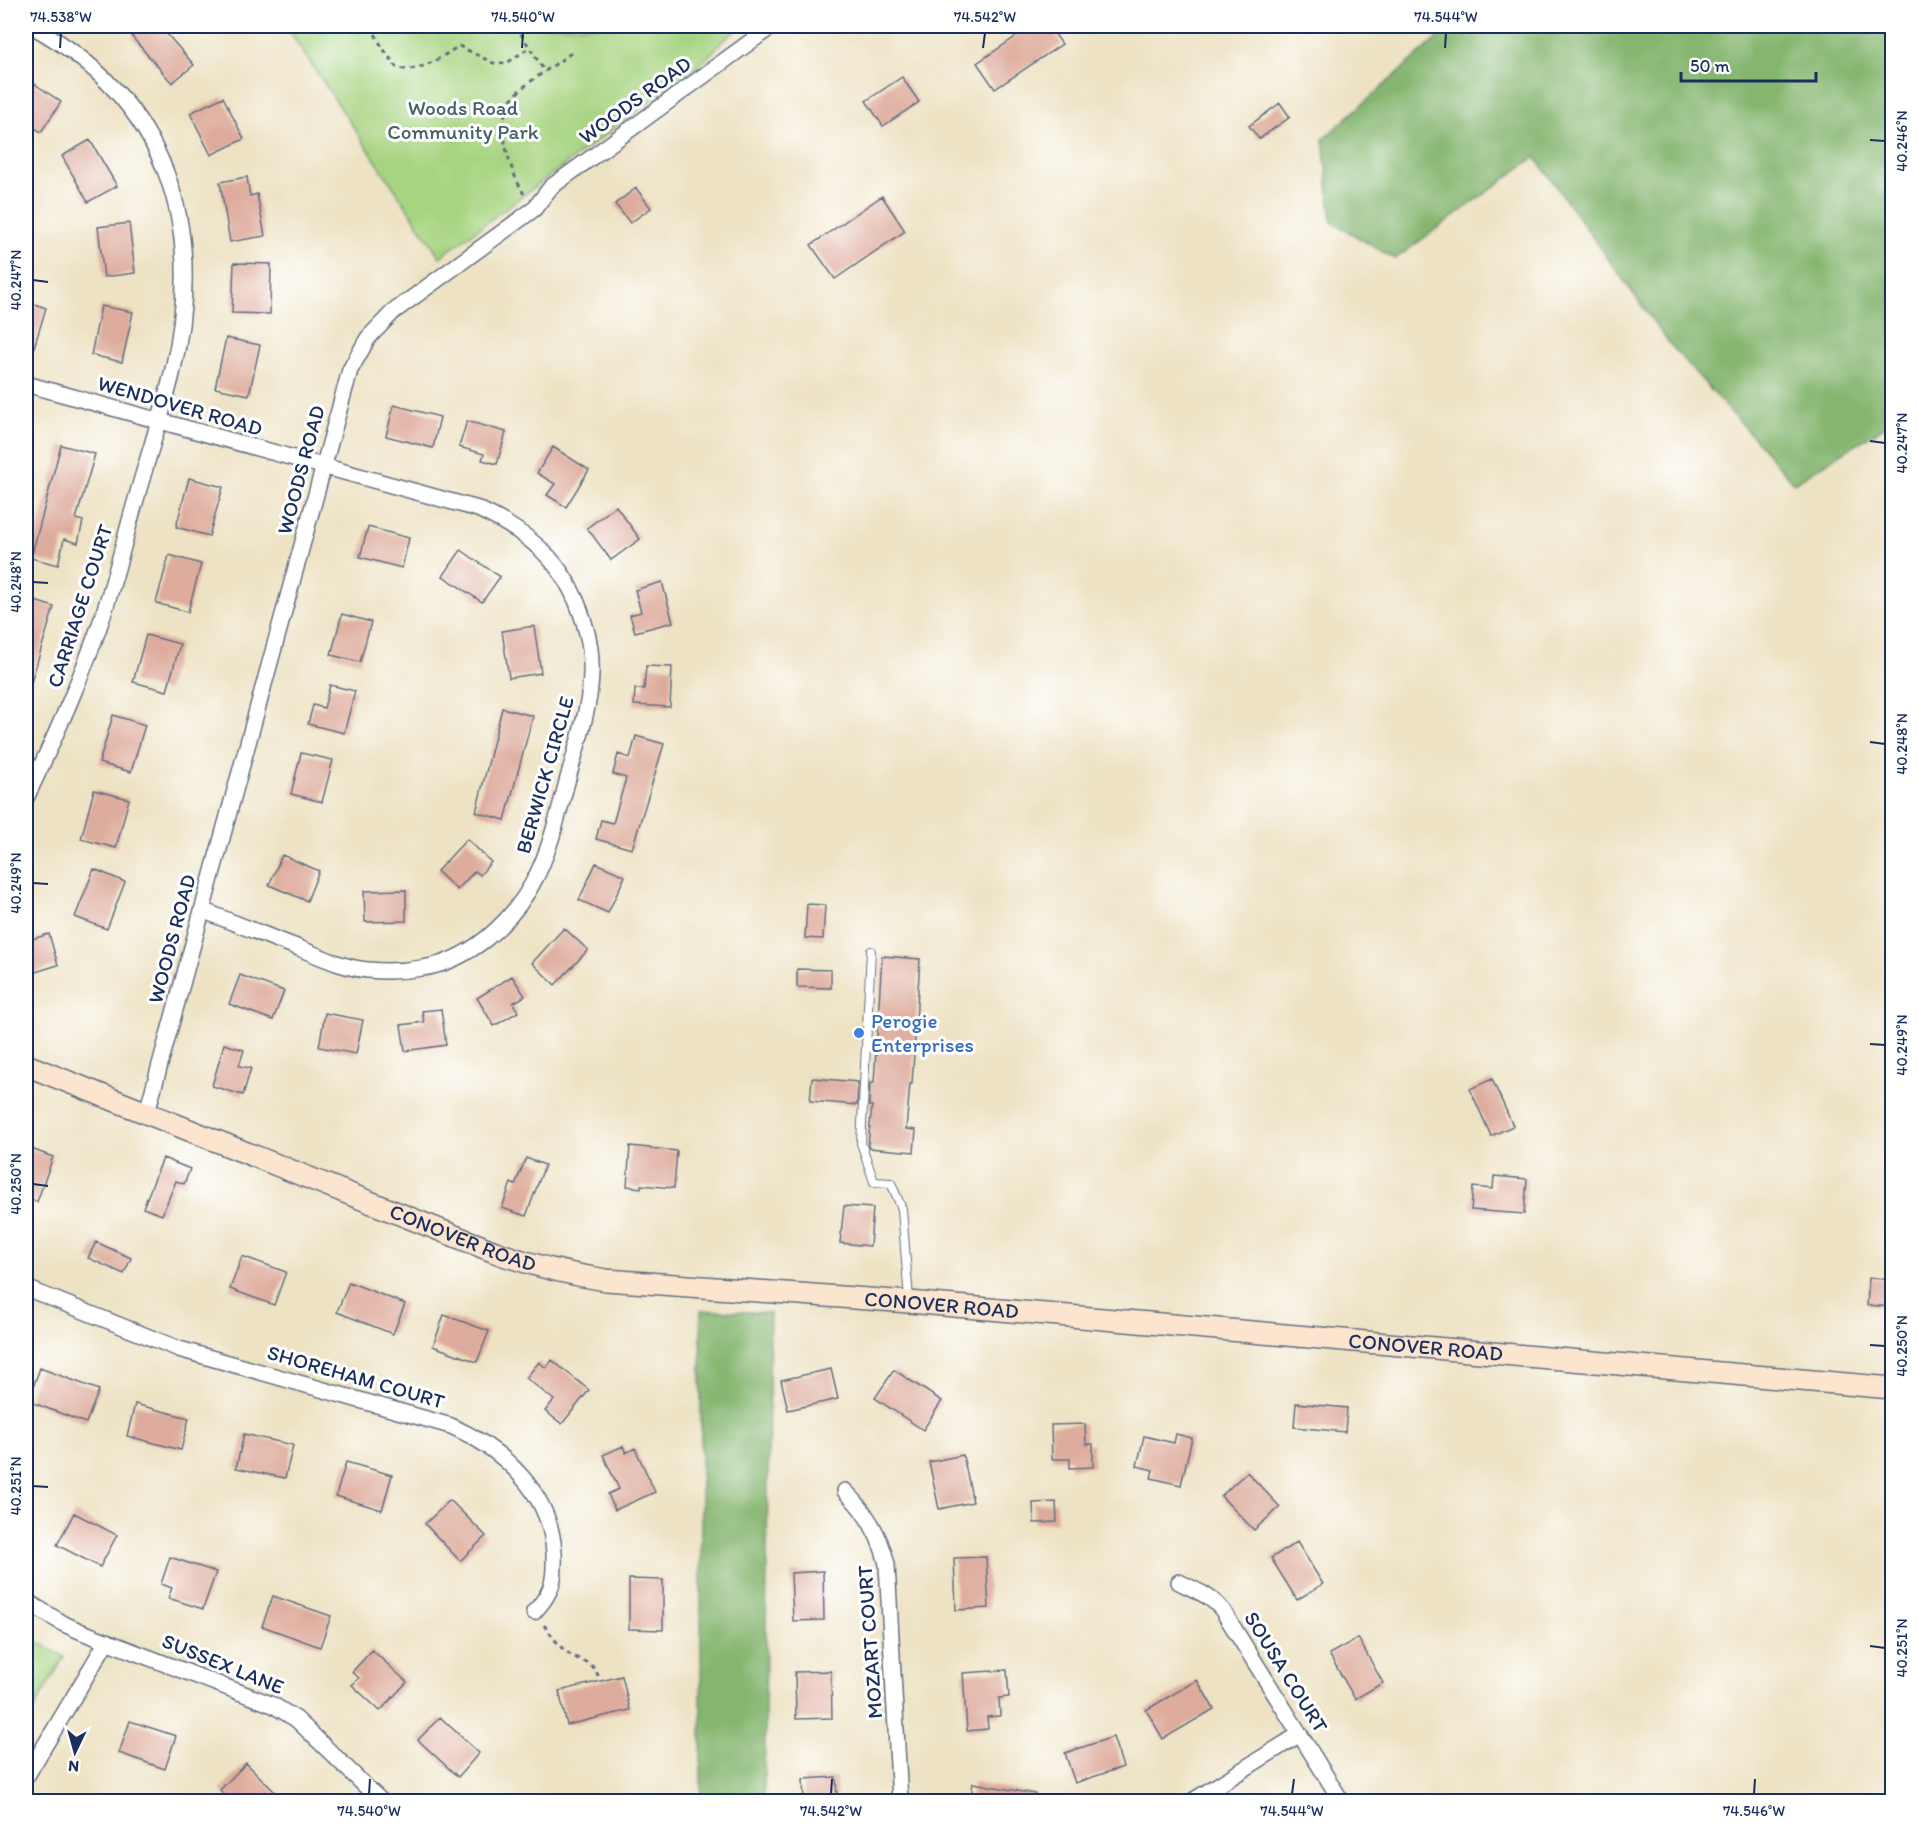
<svg xmlns="http://www.w3.org/2000/svg" width="1918" height="1827" viewBox="0 0 1918 1827" font-family="Itim,sans-serif">
<style>
.green{fill:#a7d481;stroke:#618270;stroke-width:1.5}
.forest{fill:#85b66f;stroke:#507266;stroke-width:1.5}
.building{fill:#deac9c}
.lines{fill:none;stroke-linecap:round;stroke-linejoin:round}
.lane-casing{stroke:#646e81;stroke-width:10}
.street-casing{stroke:#646e81;stroke-width:18}
.secondary-casing{stroke:#646e81;stroke-width:24}
.path{stroke:#646e81;stroke-width:3;stroke-dasharray:4.5 4.5;stroke-linecap:butt}
.lane{stroke:#fff;stroke-width:8}
.street{stroke:#fff;stroke-width:15}
.secondary{stroke:#fbe5cf;stroke-width:21}
.ticks{fill:none;stroke:#1b2f5e;stroke-width:2}
.shop-dot{fill:#3f7fe0;stroke:#fff;stroke-width:2}
.labels{text-anchor:middle;stroke-width:6;stroke-linejoin:round;paint-order:stroke}
.street-label{font-size:21px;fill:#1b2f5e;stroke:#fff}
.park-label{font-size:21px;fill:#456168;stroke:#fff}
.shop-label{font-size:21px;fill:#366cbe;stroke:#fff;text-anchor:start}
.neatline{fill:none;stroke:#1b2f5e;stroke-width:2}
.ticks-label{font-size:15px;text-anchor:middle;fill:#1b2f5e}
</style>
<rect width="100%" height="100%" fill="#fff"/>
<filter id="ink" filterUnits="userSpaceOnUse"><feTurbulence type="fractalNoise" baseFrequency=".0167" numOctaves="2"/><feDisplacementMap in="SourceGraphic" scale="12" xChannelSelector="R" yChannelSelector="G"/><feConvolveMatrix kernelMatrix="1 2 1 2 8 2 1 2 1" color-interpolation-filters="sRGB"/></filter>
<filter id="wash" filterUnits="userSpaceOnUse"><feTurbulence type="fractalNoise" baseFrequency=".008" numOctaves="4" result="noise"/><feDisplacementMap in="SourceGraphic" scale="24" xChannelSelector="R" yChannelSelector="G"/><feGaussianBlur stdDeviation="1.35" result="paint"/><feColorMatrix in="noise" values="0 0 0 0 0 0 0 0 0 0 0 0 0 0 0 0 0 1.4 0 .05"/><feComposite in="paint" operator="in"/></filter>
<g filter="url(#wash)">
<rect width="100%" height="100%" fill="#ede2c3"/>
<path class="green" d="M 286,26 L 741,26 L 721,43 L 701,64 L 440,257 Z
M 26,1635 L 64,1657 L 26,1722 Z"/>
<path class="forest" d="M 1436,26 L 1892,26 L 1892,422 L 1794,483 L 1668,342 L 1535,157 L 1395,259 L 1332,222 L 1323,139 L 1442,34 Z
M 701,1310 L 770,1313 L 764,1801 L 701,1801 Z"/>
<g id="blocks">
<path class="building" d="M 146,26 L 160,26 L 194,65 L 172,83 L 132,37 Z
M 1032,26 L 1049,26 L 1062,44 L 995,89 L 977,63 Z
M 902,77 L 919,102 L 883,126 L 866,101 Z
M 26,78 L 61,102 L 41,132 L 26,122 Z
M 223,97 L 244,139 L 211,155 L 190,113 Z
M 1280,103 L 1290,117 L 1259,139 L 1249,126 Z
M 90,140 L 117,186 L 88,202 L 62,156 Z
M 247,177 L 250,196 L 257,194 L 265,236 L 230,242 L 220,182 Z
M 636,188 L 651,208 L 630,223 L 615,204 Z
M 882,196 L 905,231 L 835,279 L 811,245 Z
M 129,223 L 135,273 L 104,277 L 98,227 Z
M 234,263 L 271,264 L 270,314 L 232,313 Z
M 26,301 L 46,308 L 29,364 L 26,364 Z
M 101,306 L 133,312 L 122,362 L 91,355 Z
M 226,338 L 260,345 L 249,395 L 215,388 Z
M 394,405 L 440,417 L 433,448 L 386,436 Z
M 467,421 L 506,432 L 497,464 L 482,460 L 484,454 L 459,447 Z
M 61,445 L 95,454 L 76,519 L 83,521 L 78,543 L 64,539 L 58,565 L 31,558 Z
M 553,447 L 589,470 L 566,507 L 547,495 L 555,484 L 537,473 Z
M 189,478 L 223,487 L 209,536 L 176,527 Z
M 616,506 L 640,539 L 611,560 L 587,528 Z
M 368,527 L 409,538 L 402,568 L 360,557 Z
M 461,550 L 500,577 L 482,602 L 443,576 Z
M 169,555 L 201,564 L 188,612 L 156,603 Z
M 662,582 L 673,622 L 635,632 L 630,615 L 641,612 L 635,590 Z
M 26,598 L 54,607 L 29,689 L 26,688 Z
M 342,614 L 371,622 L 360,662 L 331,655 Z
M 534,626 L 541,673 L 509,678 L 502,631 Z
M 146,635 L 180,644 L 167,691 L 133,682 Z
M 646,666 L 672,667 L 670,707 L 634,705 L 635,689 L 644,689 Z
M 330,685 L 355,691 L 344,733 L 308,724 L 313,705 L 324,708 Z
M 502,708 L 533,716 L 505,820 L 476,812 Z
M 113,715 L 145,725 L 131,772 L 99,763 Z
M 636,736 L 664,744 L 632,849 L 596,839 L 601,820 L 613,823 L 626,778 L 613,774 L 618,754 L 630,758 Z
M 301,753 L 333,760 L 322,802 L 291,794 Z
M 94,790 L 129,799 L 116,848 L 81,839 Z
M 467,839 L 491,862 L 480,875 L 475,871 L 457,890 L 437,871 Z
M 282,855 L 319,871 L 307,901 L 269,885 Z
M 596,863 L 625,876 L 608,913 L 579,900 Z
M 94,869 L 125,882 L 107,929 L 75,917 Z
M 406,890 L 406,921 L 365,922 L 364,891 Z
M 807,904 L 825,905 L 823,939 L 805,938 Z
M 564,928 L 588,950 L 555,985 L 532,963 Z
M 49,934 L 58,965 L 26,975 L 26,941 Z
M 882,956 L 920,959 L 912,1084 L 910,1084 L 906,1129 L 916,1130 L 914,1152 L 869,1148 L 868,1145 L 872,1106 L 869,1106 L 870,1083 L 874,1083 Z
M 797,969 L 831,970 L 831,988 L 797,987 Z
M 240,975 L 284,991 L 273,1020 L 229,1004 Z
M 512,976 L 525,996 L 513,1003 L 518,1012 L 494,1026 L 477,998 Z
M 441,1009 L 446,1045 L 405,1051 L 401,1025 L 424,1022 L 422,1011 Z
M 325,1013 L 363,1020 L 356,1054 L 319,1047 Z
M 224,1044 L 244,1050 L 239,1066 L 251,1068 L 243,1095 L 212,1086 Z
M 812,1078 L 858,1082 L 857,1105 L 810,1101 Z
M 1492,1079 L 1513,1126 L 1491,1136 L 1470,1089 Z
M 630,1146 L 677,1151 L 674,1188 L 641,1185 L 641,1188 L 627,1186 Z
M 26,1147 L 53,1157 L 37,1202 L 26,1197 Z
M 163,1158 L 190,1169 L 184,1184 L 176,1181 L 162,1215 L 143,1208 Z
M 526,1158 L 545,1165 L 526,1216 L 502,1208 L 511,1183 L 515,1185 Z
M 1494,1176 L 1527,1179 L 1524,1214 L 1471,1210 L 1473,1187 L 1493,1189 Z
M 844,1206 L 873,1208 L 870,1246 L 840,1243 Z
M 96,1242 L 131,1258 L 124,1274 L 88,1258 Z
M 242,1256 L 286,1272 L 274,1305 L 230,1289 Z
M 1869,1278 L 1893,1280 L 1893,1307 L 1867,1305 Z
M 349,1282 L 405,1304 L 393,1334 L 337,1312 Z
M 444,1315 L 489,1331 L 477,1362 L 433,1346 Z
M 552,1360 L 589,1390 L 562,1424 L 545,1411 L 554,1400 L 526,1378 L 539,1362 L 546,1368 Z
M 40,1368 L 99,1390 L 86,1423 L 28,1401 Z
M 831,1369 L 838,1399 L 788,1410 L 781,1380 Z
M 894,1370 L 942,1401 L 923,1430 L 875,1398 Z
M 1296,1403 L 1347,1408 L 1345,1432 L 1294,1427 Z
M 135,1404 L 189,1418 L 181,1450 L 127,1436 Z
M 1085,1424 L 1086,1444 L 1093,1444 L 1093,1467 L 1070,1468 L 1070,1459 L 1052,1459 L 1051,1425 Z
M 244,1434 L 293,1445 L 285,1478 L 236,1468 Z
M 1176,1434 L 1192,1438 L 1181,1485 L 1151,1478 L 1153,1470 L 1137,1466 L 1144,1436 L 1174,1443 Z
M 623,1446 L 626,1453 L 635,1448 L 655,1492 L 615,1510 L 608,1494 L 619,1489 L 603,1455 Z
M 963,1455 L 973,1502 L 939,1509 L 929,1462 Z
M 346,1462 L 392,1475 L 382,1510 L 336,1496 Z
M 1247,1472 L 1280,1507 L 1254,1530 L 1221,1496 Z
M 450,1500 L 486,1536 L 460,1561 L 425,1524 Z
M 1056,1502 L 1057,1522 L 1034,1523 L 1033,1503 Z
M 74,1513 L 117,1535 L 100,1567 L 57,1545 Z
M 1297,1542 L 1323,1584 L 1297,1600 L 1271,1558 Z
M 170,1557 L 216,1572 L 203,1609 L 168,1598 L 172,1588 L 161,1584 Z
M 986,1557 L 989,1608 L 956,1610 L 954,1558 Z
M 823,1571 L 824,1620 L 793,1621 L 791,1573 Z
M 629,1579 L 663,1580 L 663,1630 L 629,1629 Z
M 273,1596 L 331,1616 L 320,1647 L 262,1626 Z
M 1358,1638 L 1383,1683 L 1355,1699 L 1329,1654 Z
M 372,1650 L 407,1682 L 380,1711 L 352,1685 L 359,1678 L 352,1672 Z
M 1007,1670 L 1009,1697 L 999,1698 L 1000,1716 L 987,1717 L 988,1729 L 967,1731 L 963,1673 Z
M 831,1671 L 832,1718 L 796,1719 L 795,1672 Z
M 622,1676 L 630,1710 L 567,1725 L 559,1691 Z
M 1197,1680 L 1214,1709 L 1163,1739 L 1146,1710 Z
M 440,1717 L 479,1753 L 458,1777 L 418,1740 Z
M 130,1721 L 176,1736 L 165,1769 L 119,1753 Z
M 1113,1737 L 1123,1767 L 1075,1783 L 1065,1753 Z
M 246,1763 L 285,1802 L 231,1802 L 220,1790 Z
M 836,1777 L 837,1802 L 804,1802 L 803,1779 Z
M 973,1783 L 1035,1794 L 1034,1802 L 970,1802 Z"/>
</g>
</g>
<g filter="url(#ink)">
<use href="#blocks" fill-opacity="0" stroke="#646e81" stroke-width="1.5"/>
<g class="lines">
<g class="lane-casing">
<path id="lane" d="M 871,951 L 861,1143 L 874,1182 L 891,1183 L 902,1209 L 909,1300"/>
</g>
<g class="street-casing">
<path id="street" d="M 26,384 L 478,509 C 537,536 571,569 587,633 C 599,680 583,726 570,771 C 551,838 544,891 487,938 C 468,953 447,965 422,968 C 405,971 386,972 368,970 C 344,968 321,957 299,948 C 267,936 234,923 202,910
M 26,798 C 53,742 78,686 99,627 C 114,585 124,540 137,496 C 148,456 162,415 172,374 C 207,227 168,101 32,26
M 147,1112 L 350,370 L 368,338 L 393,312 L 534,209 L 551,187 L 772,26
M 26,1288 L 179,1349 L 451,1426 C 503,1449 551,1493 554,1553 C 555,1580 553,1592 534,1612
M 845,1491 C 867,1512 880,1535 887,1564 L 900,1802
M 1179,1582 C 1195,1590 1212,1596 1223,1611 L 1342,1802
M 26,1601 L 64,1624 L 82,1632 L 273,1705 L 296,1719 L 382,1802
M 26,1777 L 107,1641
M 1191,1802 L 1300,1734"/>
</g>
<g class="secondary-casing">
<g id="secondary">
<path id="s1" d="M 26,1065 L 495,1252 C 531,1265 567,1274 606,1280 L 909,1302 L 1892,1388"/>
</g>
</g>
<path class="path" d="M 371,26 L 382,47 L 397,68 C 421,73 439,58 459,46 L 493,63 L 507,63 L 530,47
M 516,26 L 545,72
M 524,194 C 510,171 492,119 514,96 C 527,82 555,65 571,53
M 544,1625 C 550,1633 556,1642 563,1649 C 577,1663 594,1658 599,1679"/>
<use href="#lane" class="lane"/>
<use href="#street" class="street"/>
<use href="#secondary" class="secondary"/>
</g>
</g>
<path class="ticks" d="M 60,48 L 61,33M 522,48 L 523,33M 983,48 L 985,33M 1445,48 L 1446,33M 1870,140 L 1885,141M 33,280 L 48,282M 1870,441 L 1885,443M 33,582 L 48,583M 1870,742 L 1885,744M 33,883 L 48,884M 1870,1044 L 1885,1045M 33,1184 L 48,1186M 1870,1345 L 1885,1346M 33,1486 L 48,1487M 1870,1646 L 1885,1648M 369,1794 L 370,1779M 831,1794 L 832,1779M 1292,1794 L 1294,1779M 1754,1794 L 1755,1779"/>
<circle class="shop-dot" cx="859" cy="1033" r="6"/>
<g class="labels">
<g class="street-label">
<text transform="translate(635 100) rotate(-36)" y="7">WOODS ROAD</text>
<text transform="translate(180 406) rotate(16)" y="7">WENDOVER ROAD</text>
<text transform="translate(301 470) rotate(-75)" y="7">WOODS ROAD</text>
<text transform="translate(80 606) rotate(-72)" y="7">CARRIAGE COURT</text>
<text transform="translate(545 775) rotate(-74)" y="7">BERWICK CIRCLE</text>
<text transform="translate(172 939) rotate(-75)" y="7">WOODS ROAD</text>
<text dy="7" stroke="none"><textPath href="#s1" startOffset="470">CONOVER ROAD</textPath></text>
<text dy="7" stroke="none"><textPath href="#s1" startOffset="956">CONOVER ROAD</textPath></text>
<text dy="7" stroke="none"><textPath href="#s1" startOffset="1442">CONOVER ROAD</textPath></text>
<text transform="translate(356 1377) rotate(16)" y="7">SHOREHAM COURT</text>
<text transform="translate(870 1642) rotate(-94)" y="7">MOZART COURT</text>
<text transform="translate(223 1664) rotate(22)" y="7">SUSSEX LANE</text>
<text transform="translate(1286 1672) rotate(58)" y="7">SOUSA COURT</text>
</g>
<g class="park-label">
<text x="463" y="115">Woods Road<tspan x="463" dy="24">Community Park</tspan></text>
</g>
<g class="shop-label">
<text x="871" y="1028">Perogie<tspan x="871" dy="24">Enterprises</tspan></text>
</g>
</g>
<rect width="1918" height="1827" fill="none" stroke="#fff" stroke-width="66"/>
<g transform="translate(75 1752) rotate(185)" stroke="#ffffff" stroke-width="4.5" paint-order="stroke">
<path d="M0-4.5L10 22L0 15L-10 22Z" fill="#1b2f5e"/>
<text y="-9" font-size="16" font-weight="bold" text-anchor="middle" fill="#1b2f5e">N</text>
</g>
<path d="M1681 72v9h135v-9" fill="none" stroke="#1b2f5e" stroke-width="3"/>
<text x="1690" y="72" font-size="18" fill="#1b2f5e" stroke="#ffffff" stroke-width="4.5" paint-order="stroke">50 m</text>
<rect x="33" y="33" width="1852" height="1761" class="neatline"/>
<g class="ticks-label">
<text x="61" y="22">74.538°W</text>
<text x="523" y="22">74.540°W</text>
<text x="985" y="22">74.542°W</text>
<text x="1446" y="22">74.544°W</text>
<text transform="translate(1902 141) rotate(-90)" y="5">40.246°N</text>
<text transform="translate(16 280) rotate(-90)" y="5">40.247°N</text>
<text transform="translate(1902 443) rotate(-90)" y="5">40.247°N</text>
<text transform="translate(16 582) rotate(-90)" y="5">40.248°N</text>
<text transform="translate(1902 744) rotate(-90)" y="5">40.248°N</text>
<text transform="translate(16 883) rotate(-90)" y="5">40.249°N</text>
<text transform="translate(1902 1045) rotate(-90)" y="5">40.249°N</text>
<text transform="translate(16 1184) rotate(-90)" y="5">40.250°N</text>
<text transform="translate(1902 1346) rotate(-90)" y="5">40.250°N</text>
<text transform="translate(16 1486) rotate(-90)" y="5">40.251°N</text>
<text transform="translate(1902 1648) rotate(-90)" y="5">40.251°N</text>
<text x="369" y="1816">74.540°W</text>
<text x="831" y="1816">74.542°W</text>
<text x="1292" y="1816">74.544°W</text>
<text x="1754" y="1816">74.546°W</text>
</g>
</svg>
